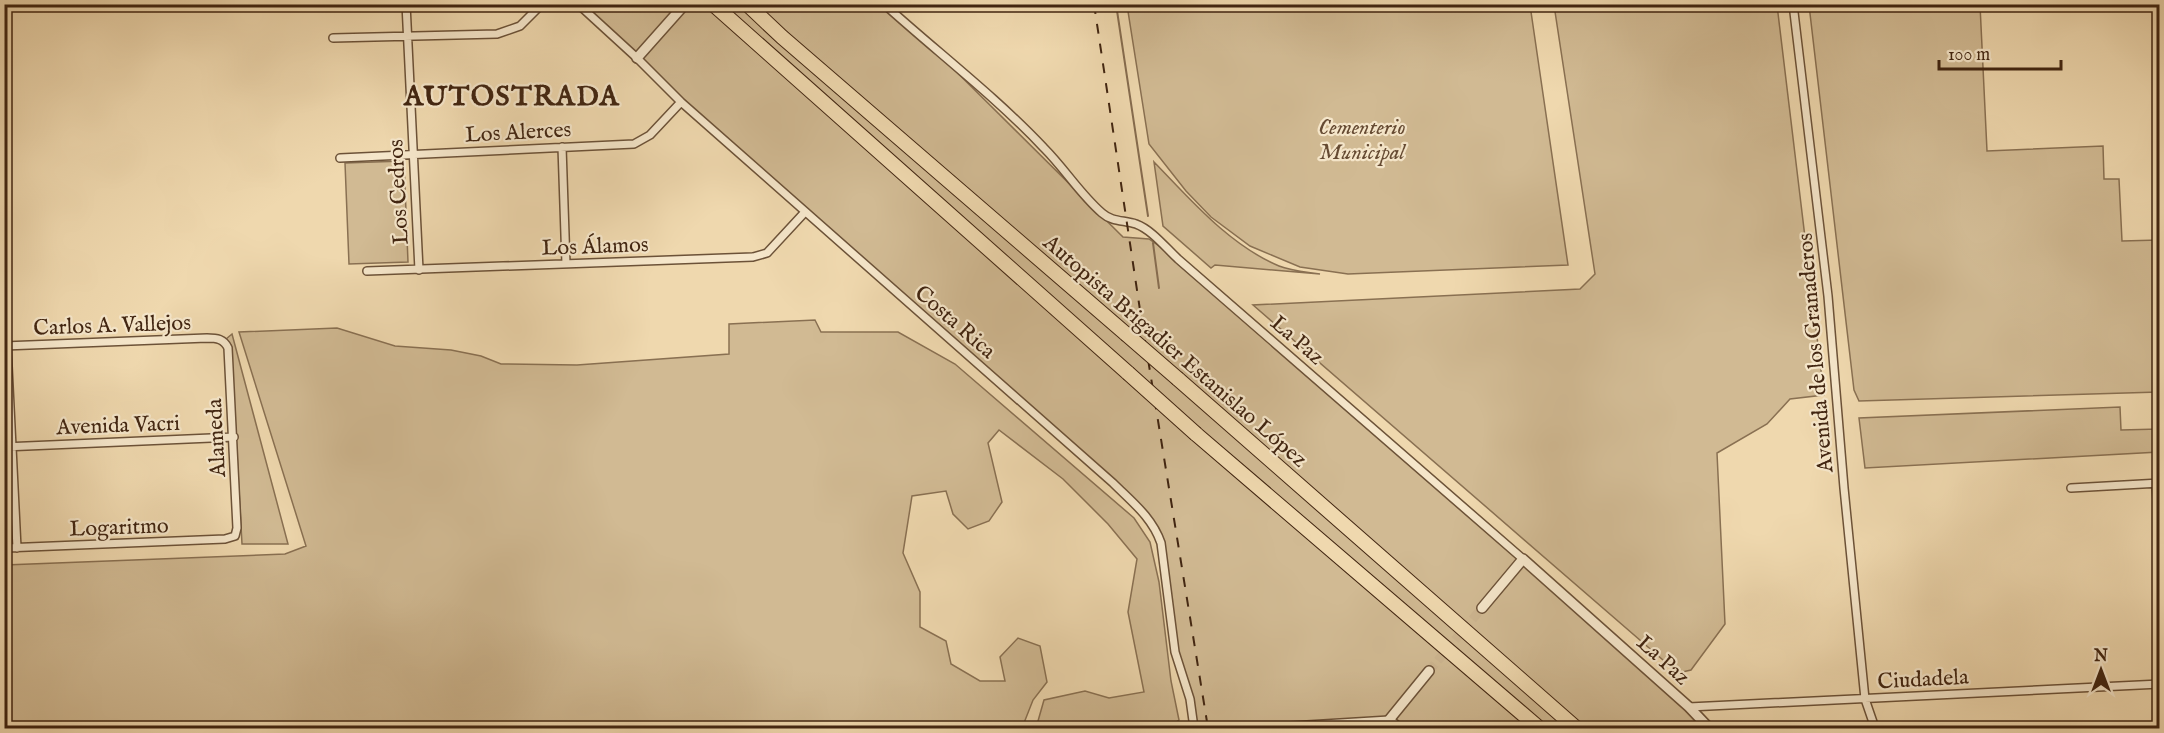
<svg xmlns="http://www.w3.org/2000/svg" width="2164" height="733" viewBox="0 0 2164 733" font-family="'IM FELL English',serif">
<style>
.green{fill:#d1ba93;stroke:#897052;stroke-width:1.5}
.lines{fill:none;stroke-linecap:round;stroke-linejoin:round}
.stream{stroke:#866c4f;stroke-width:2}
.tertiary-tunnel{stroke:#ccb48f;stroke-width:9;stroke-dasharray:9 4.5;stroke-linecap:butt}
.minor-casing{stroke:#6c5238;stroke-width:10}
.tertiary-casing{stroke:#6c5238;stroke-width:12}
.motorway-casing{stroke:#412511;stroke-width:16}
.minor{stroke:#f5e6ca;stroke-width:7}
.tertiary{stroke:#f5e6ca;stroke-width:9}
.motorway{stroke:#efd8ae;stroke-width:14}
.rail{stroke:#412511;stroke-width:2;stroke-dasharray:10 10;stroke-linecap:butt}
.motorway-bridge-casing{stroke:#412511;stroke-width:16;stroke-linecap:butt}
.motorway-bridge{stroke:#efd8ae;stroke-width:14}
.labels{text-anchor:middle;stroke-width:4.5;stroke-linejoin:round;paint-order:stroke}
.park-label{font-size:22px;font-style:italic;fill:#654a32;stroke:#f5e6ca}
.street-label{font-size:22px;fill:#412511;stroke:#f5e6ca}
.district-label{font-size:28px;font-weight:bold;letter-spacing:1.5px;fill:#412511;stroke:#f5e6ca}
</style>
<rect width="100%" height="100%" fill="#efd8ae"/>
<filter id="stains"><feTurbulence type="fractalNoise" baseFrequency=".00333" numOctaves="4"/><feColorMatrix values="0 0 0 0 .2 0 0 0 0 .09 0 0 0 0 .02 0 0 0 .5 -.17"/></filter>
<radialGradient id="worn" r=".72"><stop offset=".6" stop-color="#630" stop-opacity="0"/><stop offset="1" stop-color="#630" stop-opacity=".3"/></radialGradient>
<path class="green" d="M 578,5 L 889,5 L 1123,237 L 1149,239 L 1178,259 L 1709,728 L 1399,728 L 1389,720 L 1256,728 L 1194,728 L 1175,652 L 1161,543 L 1149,518 Z
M 1127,5 L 1530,5 L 1568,265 L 1348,274 L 1300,267 L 1250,246 L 1211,217 L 1186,191 L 1149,144 Z
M 1554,5 L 1777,5 L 1824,395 L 1790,399 L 1767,424 L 1717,453 L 1725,624 L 1691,670 L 1678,673 L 1253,305 L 1580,289 L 1595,274 Z
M 1809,5 L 1980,5 L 1987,151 L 2103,146 L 2104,179 L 2119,179 L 2122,241 L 2159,240 L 2159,392 L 1859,401 L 1854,390 Z
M 404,161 L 408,262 L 349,264 L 345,163 Z
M 1154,162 C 1191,200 1229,245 1279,266 C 1291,271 1307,272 1320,274 L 1215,265 L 1211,268 L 1163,226 Z
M 815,320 L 821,332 L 898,332 L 955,364 L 1134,518 L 1150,542 L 1159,582 L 1171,681 L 1179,720 L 1167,728 L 1036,728 L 1044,700 L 1085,691 L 1109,698 L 1144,692 L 1128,612 L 1137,559 L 1108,524 L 1063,479 L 999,430 L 988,443 L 1002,502 L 989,521 L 968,529 L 953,514 L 946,491 L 912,496 L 903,553 L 920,592 L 920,627 L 946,641 L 951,664 L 980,681 L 1005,681 L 1000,657 L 1018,638 L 1040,646 L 1047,682 L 1033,700 L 1022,728 L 5,728 L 5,565 L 285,554 L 306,546 L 239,332 L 337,328 L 395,346 L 451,350 L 481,356 L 501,364 L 577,365 L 729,354 L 729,324 Z
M 232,334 L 288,544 L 242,544 L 231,345 L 226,339 Z
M 2120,407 L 2121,430 L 2159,429 L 2159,452 L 1865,468 L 1859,418 Z"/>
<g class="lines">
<path class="stream" d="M 1116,4 L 1148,216
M 1153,243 L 1159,288"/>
<path class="tertiary-tunnel" d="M 1429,671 L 1482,608"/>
<g class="minor-casing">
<path id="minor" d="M 406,4 L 419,270
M 578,4 L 637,58 L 681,102 L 1113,483 C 1132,502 1152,517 1161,543 L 1175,652 L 1190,699 L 1194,728
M 884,4 C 937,52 995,96 1044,148 C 1065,169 1080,194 1102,213 C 1112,222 1124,220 1136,224 C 1152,230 1165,247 1178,259 L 1523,559
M 1793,4 L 1828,296 L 1844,488 L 1865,699 L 1875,728
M 333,38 L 497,34 L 520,26 L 542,4
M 562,147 L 566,264
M 340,158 L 634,144 L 650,135 L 681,102
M 367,271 L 753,257 L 767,253 L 805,212
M 4,346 L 207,338 C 217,338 224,339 228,348 L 237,528 L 235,536 L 225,539 L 4,548
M 7,346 L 17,548
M 4,447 L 234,437
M 2156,483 L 2160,548
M 2071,488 L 2160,483
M 1689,707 L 2160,684
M 1256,728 L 1389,720"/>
</g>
<g class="tertiary-casing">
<path id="tertiary" d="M 637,58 L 685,4
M 1482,608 L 1523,559 L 1689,707 L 1709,728
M 1399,728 L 1389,720 L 1429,671"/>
</g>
<g class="motorway-casing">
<path id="motorway" d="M 713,4 L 1128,373
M 747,4 L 782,37 L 1126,334
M 1178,379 L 1576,728
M 1196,434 L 1539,728"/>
</g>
<use href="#minor" class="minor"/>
<use href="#tertiary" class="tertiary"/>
<use href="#motorway" class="motorway"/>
<path class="rail" d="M 1094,4 L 1140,310 L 1208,728"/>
<g class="motorway-bridge-casing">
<path id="motorway-bridge" d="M 1126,334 L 1178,379
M 1128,373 L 1196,434"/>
</g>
<use href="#motorway-bridge" class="motorway-bridge"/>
</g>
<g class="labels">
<g class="park-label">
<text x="1362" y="134">Cementerio<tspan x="1362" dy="25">Municipal</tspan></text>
</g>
<g class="street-label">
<text transform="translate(518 131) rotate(-3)" y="8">Los Alerces</text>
<text transform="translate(397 192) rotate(-93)" y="8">Los Cedros</text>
<text transform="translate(595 245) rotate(-2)" y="8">Los Álamos</text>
<text transform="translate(956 321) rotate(41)" y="8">Costa Rica</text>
<text transform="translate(112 324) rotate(-2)" y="8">Carlos A. Vallejos</text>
<text transform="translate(1298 339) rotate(41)" y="8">La Paz</text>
<text transform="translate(1176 350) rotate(41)" y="8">Autopista Brigadier Estanislao López</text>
<text transform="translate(1814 353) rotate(-95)" y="8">Avenida de los Granaderos</text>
<text transform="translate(118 424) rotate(-2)" y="8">Avenida Vacri</text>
<text transform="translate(215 438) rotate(-93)" y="8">Alameda</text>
<text transform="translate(119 526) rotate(-2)" y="8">Logaritmo</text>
<text transform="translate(1664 659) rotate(42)" y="8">La Paz</text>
<text transform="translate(1923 678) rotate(-3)" y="8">Ciudadela</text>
</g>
<g class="district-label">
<text x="512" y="105">AUTOSTRADA</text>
</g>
</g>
<rect width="2164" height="733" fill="none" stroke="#efd8ae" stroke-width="24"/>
<rect x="6" y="6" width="2152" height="721" fill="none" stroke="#412511" stroke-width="3"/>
<rect x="12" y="12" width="2140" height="709" fill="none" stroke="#412511" stroke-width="1.5"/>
<g transform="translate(2101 670)" stroke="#f5e6ca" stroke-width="4.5" paint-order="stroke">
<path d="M0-4.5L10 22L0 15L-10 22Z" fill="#412511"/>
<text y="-9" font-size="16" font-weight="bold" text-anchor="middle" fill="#412511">N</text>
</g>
<path d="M1939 60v9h122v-9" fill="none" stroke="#412511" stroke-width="3"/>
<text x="1948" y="60" font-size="18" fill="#412511" stroke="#f5e6ca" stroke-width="4.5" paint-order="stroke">100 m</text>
<rect width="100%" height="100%" filter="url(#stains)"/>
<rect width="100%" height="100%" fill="url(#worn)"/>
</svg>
